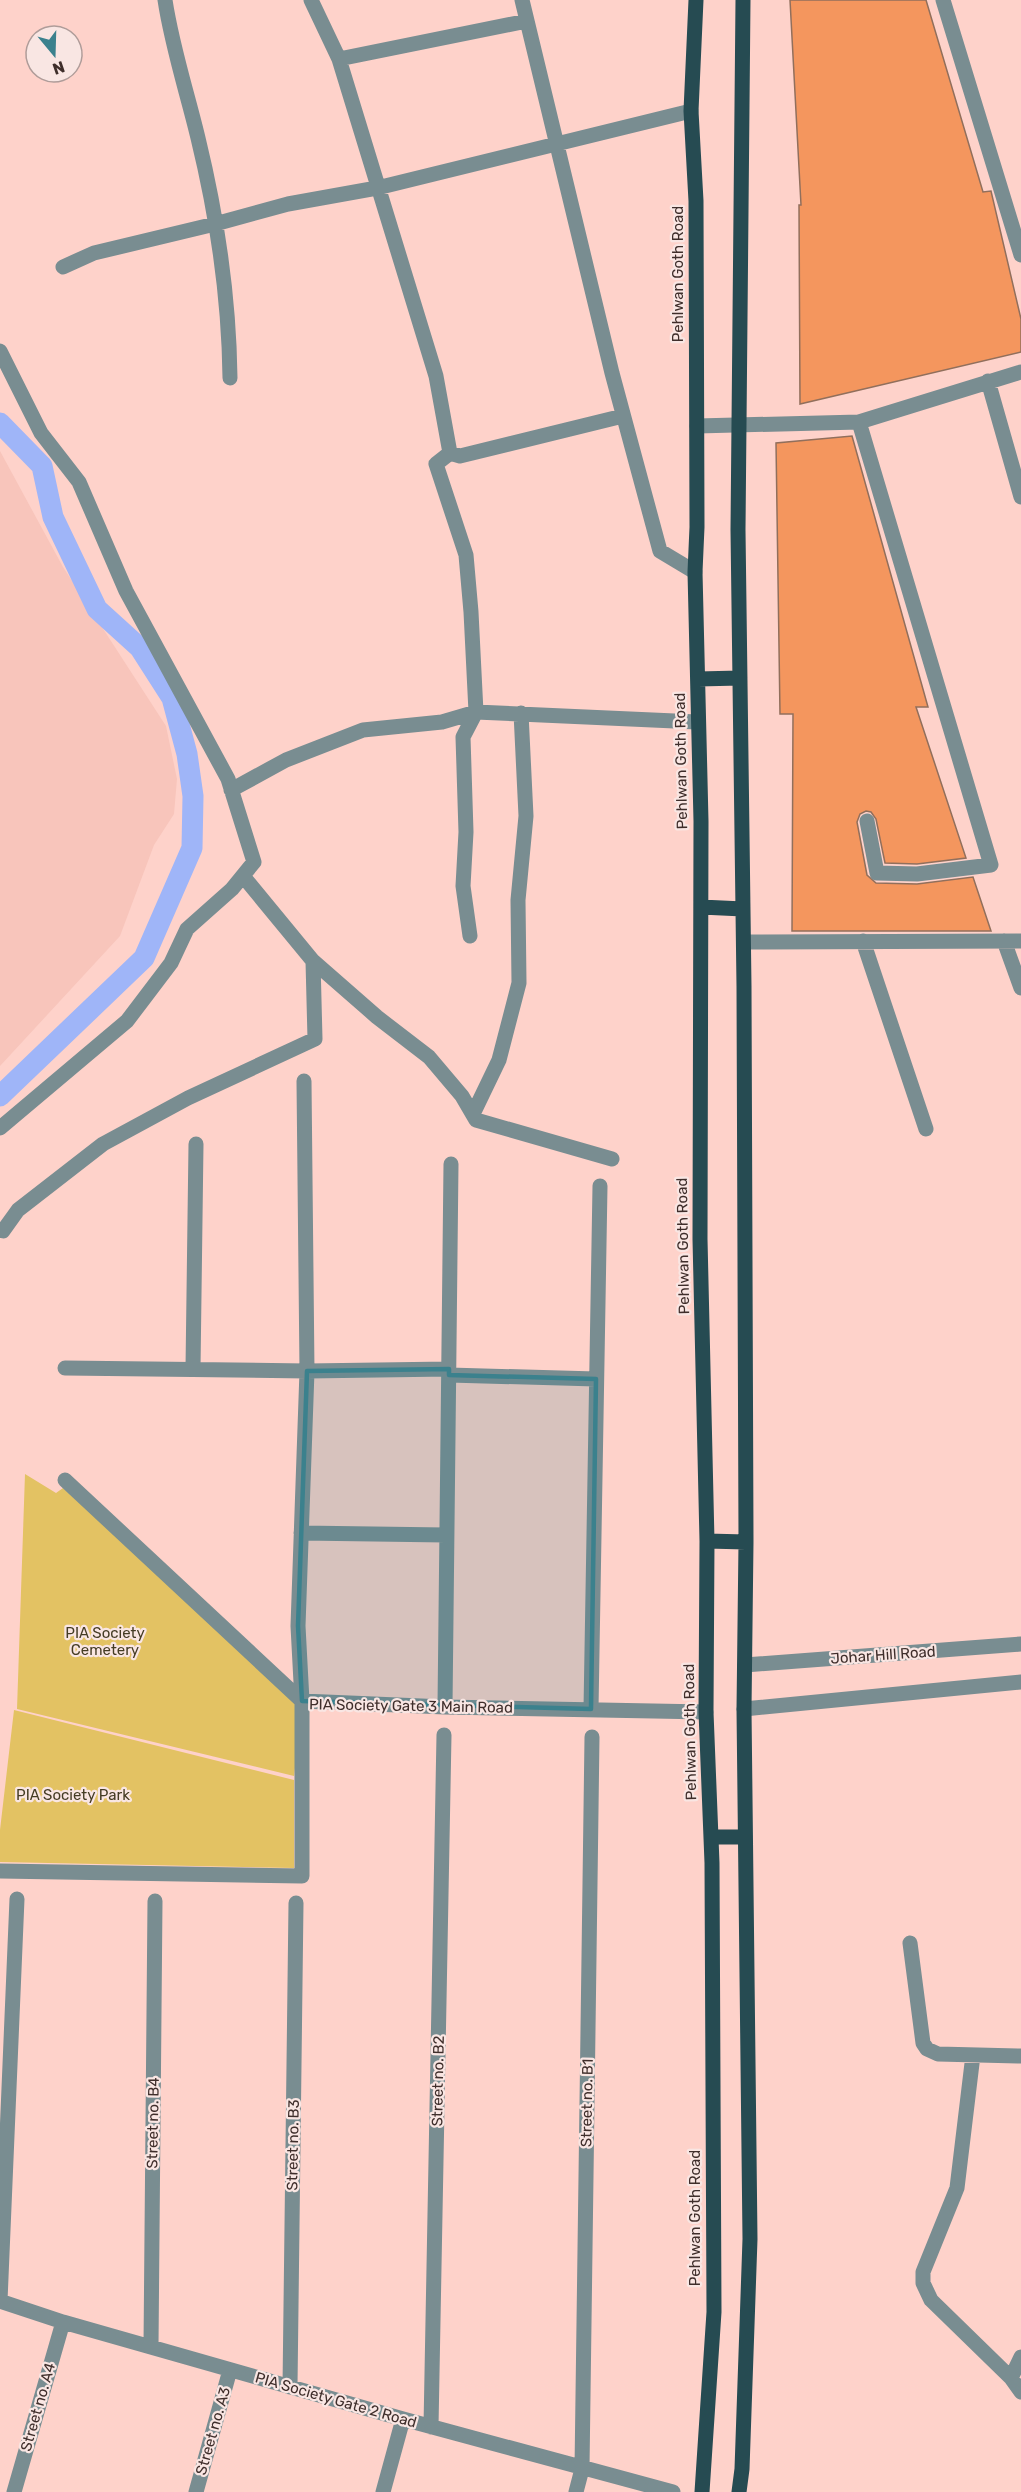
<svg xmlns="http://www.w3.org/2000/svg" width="1021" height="2492" viewBox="0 0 1021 2492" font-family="Rubik,sans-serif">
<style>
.built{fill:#f8c5bb}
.green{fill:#e3c263}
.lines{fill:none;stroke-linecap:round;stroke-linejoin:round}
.canal{stroke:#9fb5f8;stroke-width:21}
.building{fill:#f4965e;stroke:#916f5c;stroke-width:1.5}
.minor{stroke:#798d91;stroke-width:15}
.major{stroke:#264b52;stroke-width:15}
.marked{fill:#3b818d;fill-opacity:0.2;stroke:#3b818d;stroke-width:4.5;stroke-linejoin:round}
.labels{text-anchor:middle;stroke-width:4.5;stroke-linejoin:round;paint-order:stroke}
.street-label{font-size:15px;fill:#3f2e2b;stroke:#f9e6e3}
.park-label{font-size:15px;fill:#453c24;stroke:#f9e6e3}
</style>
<rect width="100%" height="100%" fill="#fed2ca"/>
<path class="built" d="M 0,451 L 63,567 L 166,726 L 177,779 L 174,814 L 154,845 L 120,936 L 0,1066 Z"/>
<path class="green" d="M 25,1474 L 56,1493 L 63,1488 L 303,1702 L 294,1776 L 17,1709 Z
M 14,1710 L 294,1780 L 294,1868 L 0,1862 L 0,1830 Z"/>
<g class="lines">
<path class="canal" d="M 0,423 L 42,466 L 53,517 L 97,609 L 140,648 L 172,698 L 187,754 L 193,796 L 192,848 L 144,958 L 0,1096"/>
</g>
<path class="building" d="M 790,0 L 926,0 L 983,192 L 991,191 L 1021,319 L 1021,352 L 800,404 L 799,205 L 801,205 Z
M 852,436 L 928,707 L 916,707 L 966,858 L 917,864 L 885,863 L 876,819 L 871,812 L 866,811 L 860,814 L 857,822 L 867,875 L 876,883 L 917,884 L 973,877 L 991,931 L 792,931 L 793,714 L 780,714 L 776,443 Z"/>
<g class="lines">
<path class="minor" d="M 165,0 C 172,47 187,92 198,138 C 217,216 229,297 230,378
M 311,0 L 339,59 L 436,376 L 450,453 L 460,456 L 623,416
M 522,0 L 612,373 L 660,551 L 695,572
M 943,0 L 1021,255
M 339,59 L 527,21
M 63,267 L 94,253 L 215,224 L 288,204 L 377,188 L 691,111
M 0,351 L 41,433 L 79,482 L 126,591 L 228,779 L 254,862 L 232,889 L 187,929 L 171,963 L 127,1021 L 0,1128
M 988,381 L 1021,497
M 697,426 L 859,422
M 450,453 L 436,464 L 466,555 L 471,612 L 476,712 L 463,737 L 466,832 L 463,886 L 470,936
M 231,790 L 286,760 L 363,730 L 442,722 L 476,712 L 697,722
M 867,821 L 877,873 L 917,874 L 991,865 L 859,422 L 1021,372
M 243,876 L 313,961 L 377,1017 L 429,1057 L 462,1096 L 476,1120 L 612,1159
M 863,941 L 926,1129
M 1004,941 L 1021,988
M 744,942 L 1021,941
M 473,1114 L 499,1060 L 519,983 L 518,900 L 526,816 L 521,713
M 0,1230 L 3,1231 L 18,1210 L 103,1144 L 188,1098 L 315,1039 L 313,961
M 65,1368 L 307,1371 L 449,1369
M 193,1369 L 196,1144
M 449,1375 L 596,1379
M 65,1480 L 302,1701
M 301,1533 L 446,1535
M 745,1665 L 1021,1644
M 302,1701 L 445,1707 L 706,1712
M 445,1707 L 451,1164
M 591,1709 L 600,1186
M 744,1709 L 1021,1682
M 0,1871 L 302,1876 L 302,1701 L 298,1626 L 307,1371 L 304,1081
M 17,1899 L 0,2301 L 63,2322 L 403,2419 L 673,2492
M 910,1943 L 923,2043 L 927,2049 L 938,2054 L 1021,2056
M 973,2055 L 957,2188 L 923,2272 L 923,2283 L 931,2300 L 1011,2378 L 1021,2392
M 151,2346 L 155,1901
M 1011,2378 L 1021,2357
M 290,2387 L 296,1903
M 431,2427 L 444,1735
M 14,2492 L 63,2322
M 196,2492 L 230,2370
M 383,2492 L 403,2419
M 576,2492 L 582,2469 L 592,1737"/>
<path class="major" d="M 696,0 L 691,111 L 696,201 L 697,527 L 695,572 L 701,821 L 700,1239 L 707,1541 L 706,1712 L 712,1863 L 714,2312 L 702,2492
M 698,679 L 740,678
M 701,907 L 743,909
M 707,1541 L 746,1542
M 711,1837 L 745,1837
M 739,2492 L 742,2469 L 750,2239 L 744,1709 L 746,1542 L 744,986 L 738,530 L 743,0"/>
</g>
<path class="marked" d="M 449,1369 L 449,1375 L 596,1379 L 591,1709 L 302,1701 L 298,1626 L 307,1371 Z"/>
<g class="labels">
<g class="street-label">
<text transform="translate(678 274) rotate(-90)" y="5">Pehlwan Goth Road</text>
<text transform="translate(681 761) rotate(-91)" y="5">Pehlwan Goth Road</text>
<text transform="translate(683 1246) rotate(-91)" y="5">Pehlwan Goth Road</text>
<text transform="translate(883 1655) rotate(-4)" y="5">Johar Hill Road</text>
<text transform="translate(411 1706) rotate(1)" y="5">PIA Society Gate 3 Main Road</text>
<text transform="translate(690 1732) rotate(-91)" y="5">Pehlwan Goth Road</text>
<text transform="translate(438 2081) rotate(-89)" y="5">Street no. B2</text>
<text transform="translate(587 2103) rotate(-89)" y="5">Street no. B1</text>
<text transform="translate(153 2123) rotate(-89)" y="5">Street no. B4</text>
<text transform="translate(293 2145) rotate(-89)" y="5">Street no. B3</text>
<text transform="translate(695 2218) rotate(-90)" y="5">Pehlwan Goth Road</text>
<text transform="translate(336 2400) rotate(16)" y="5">PIA Society Gate 2 Road</text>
<text transform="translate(38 2407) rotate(-74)" y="5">Street no. A4</text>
<text transform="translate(213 2431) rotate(-74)" y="5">Street no. A3</text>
</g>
<g class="park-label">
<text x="105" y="1638">PIA Society<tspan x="105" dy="17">Cemetery</tspan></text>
<text x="73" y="1800">PIA Society Park</text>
</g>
</g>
<g transform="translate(54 54) rotate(161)"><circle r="28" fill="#f9e6e3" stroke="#af9c99" stroke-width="1.5"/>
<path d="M0-4.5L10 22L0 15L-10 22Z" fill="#3b818d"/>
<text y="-9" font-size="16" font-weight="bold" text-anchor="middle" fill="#3f2e2b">N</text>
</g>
</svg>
